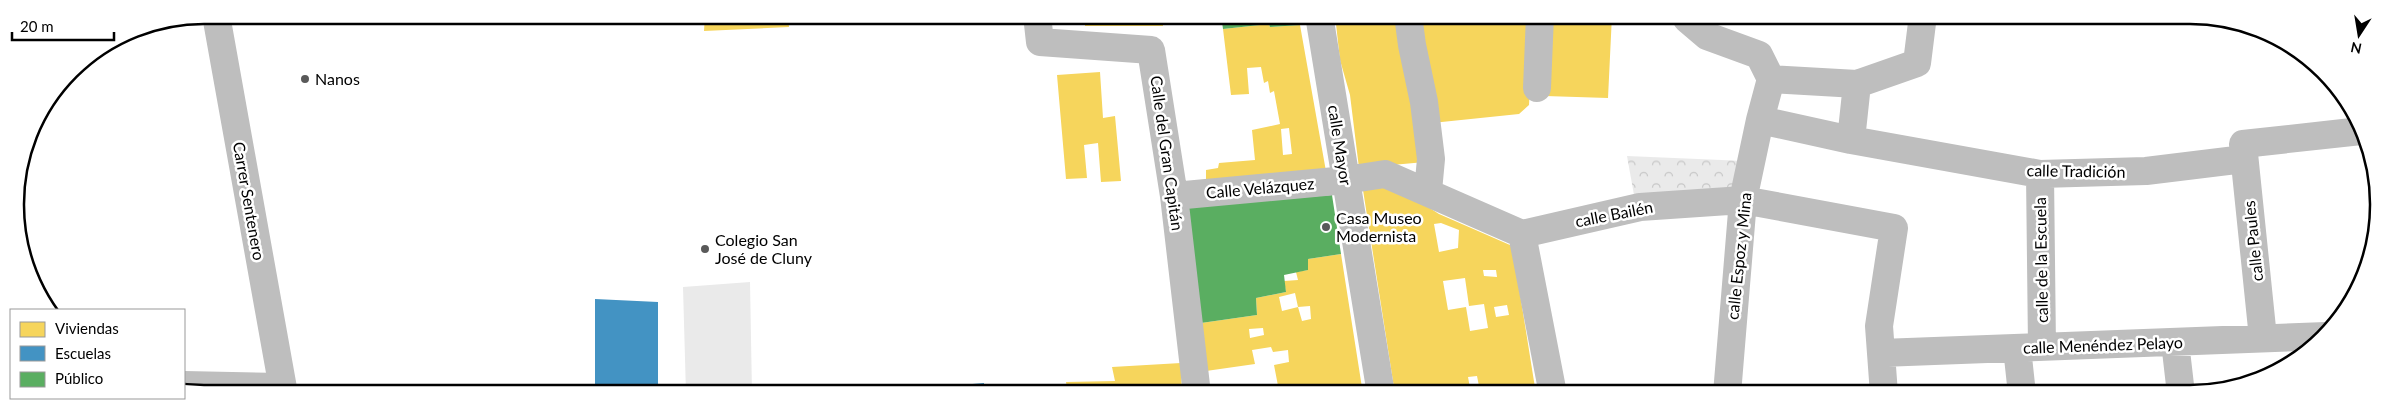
<svg xmlns="http://www.w3.org/2000/svg" width="2394" height="409" viewBox="0 0 2394 409" font-family="Lato,sans-serif">
<style>
.park{fill:url(#park-crowns)}
.garden{fill:#eaeaea}
.homes{fill:#f6d55c;fill-rule:evenodd}
.schools{fill:#4393c3}
.public{fill:#5aae61}
.lines{fill:none;stroke-linecap:round;stroke-linejoin:round}
.minor{stroke:#bebebe;stroke-width:28}
.poi-dot{fill:#595959;stroke:#fff;stroke-width:2}
.labels{text-anchor:middle;stroke-width:5;stroke-linejoin:round;paint-order:stroke}
.poi-label{font-size:16px;fill:#000;stroke:#fff;text-anchor:start}
.street-label{font-size:16px;fill:#000;stroke:#fff}
.rim{fill:none;stroke:#000;stroke-width:2.5}
</style>
<defs>
<pattern id="park-crowns" width="20" height="18" patternUnits="userSpaceOnUse" patternTransform="scale(1.25)"><rect width="20" height="18" fill="#eaeaea"/><path d="M2 6a3 3 0 1 1 6 0M12 15a3 3 0 1 1 6 0" fill="none" stroke="#c7c7c7"/></pattern>
</defs>
<rect width="100%" height="100%" fill="#fff"/>
<path class="park" d="M 1627,156 L 1745,161 L 1736,193 L 1634,195 Z"/>
<path class="garden" d="M 750,282 L 752,394 L 686,394 L 683,287 Z"/>
<path class="homes" d="M 705,15 L 788,15 L 789,27 L 704,31 Z
M 1085,15 L 1162,15 L 1163,26 L 1085,26 Z
M 1335,15 L 1398,15 L 1425,162 L 1359,168 L 1350,95 L 1340,60 Z
M 1419,15 L 1534,15 L 1529,105 L 1519,114 L 1432,123 Z
M 1548,15 L 1612,15 L 1608,98 L 1545,96 Z
M 1269,24 L 1270,27 L 1300,25 L 1327,177 L 1206,184 L 1206,170 L 1218,168 L 1219,163 L 1255,160 L 1252,130 L 1280,124 L 1274,91 L 1270,93 L 1268,81 L 1264,83 L 1261,67 L 1247,68 L 1249,94 L 1231,95 L 1223,29 ZM 1289,128 L 1292,154 L 1283,155 L 1281,129 Z
M 1100,72 L 1103,118 L 1115,116 L 1121,181 L 1101,182 L 1098,143 L 1084,145 L 1087,178 L 1066,179 L 1057,75 Z
M 1383,185 L 1406,193 L 1439,214 L 1510,245 L 1513,250 L 1536,394 L 1395,394 L 1363,190 ZM 1441,223 L 1459,230 L 1458,248 L 1439,252 L 1434,224 ZM 1483,270 L 1496,270 L 1497,277 L 1484,276 ZM 1465,278 L 1469,306 L 1484,304 L 1488,328 L 1470,331 L 1466,307 L 1448,310 L 1443,281 ZM 1507,305 L 1509,315 L 1496,317 L 1494,307 ZM 1477,376 L 1479,386 L 1470,388 L 1468,377 Z
M 1341,254 L 1363,394 L 1292,394 L 1292,391 L 1279,391 L 1274,365 L 1289,362 L 1288,350 L 1273,352 L 1271,347 L 1252,350 L 1255,364 L 1206,371 L 1201,323 L 1257,315 L 1256,298 L 1286,292 L 1284,281 L 1298,280 L 1296,272 L 1308,270 L 1308,259 ZM 1295,293 L 1298,307 L 1310,306 L 1311,319 L 1302,321 L 1298,307 L 1282,311 L 1279,297 ZM 1263,328 L 1264,335 L 1250,338 L 1249,329 Z
M 1181,363 L 1182,394 L 1068,394 L 1066,382 L 1115,381 L 1112,367 Z"/>
<path class="schools" d="M 595,299 L 658,302 L 658,394 L 595,394 Z
M 984,383 L 984,394 L 902,394 L 902,390 Z"/>
<path class="public" d="M 1221,15 L 1298,15 L 1300,25 L 1270,27 L 1269,24 L 1223,29 Z
M 1332,195 L 1341,254 L 1308,259 L 1308,270 L 1284,275 L 1286,292 L 1256,298 L 1257,315 L 1201,323 L 1187,206 Z"/>
<g class="lines">
<path class="minor" d="M 216,15 L 284,394
M 1037,15 L 1040,42 L 1151,50 L 1174,196 L 1197,394
M 1319,15 L 1381,394
M 1408,15 L 1412,45 L 1424,102 L 1431,159 L 1428,191
M 1687,15 L 1687,19 L 1707,36 L 1759,55 L 1771,79
M 1857,84 L 1917,63 L 1923,15
M 1537,88 L 1540,15
M 1851,140 L 1857,84 L 1771,79 L 1760,120 L 1851,140 L 2040,174 L 2146,171 L 2244,159
M 2040,174 L 2042,347
M 1174,196 L 1346,180 L 1385,174 L 1522,234 L 1640,207 L 1743,200 L 1894,228 L 1879,326 L 1884,394
M 1522,234 L 1553,394
M 2263,338 L 2243,144 L 2361,131
M 2175,342 L 2181,394
M 2017,348 L 2022,394
M 1881,353 L 2326,336
M 184,385 L 282,387
M 1727,394 L 1743,200 L 1760,120"/>
</g>
<g class="poi-dot">
<circle cx="305" cy="79" r="5"/>
<circle cx="1326" cy="227" r="5"/>
<circle cx="705" cy="249" r="5"/>
</g>
<g class="labels">
<g class="poi-label">
<text x="315" y="85">Nanos</text>
<text x="1336" y="224">Casa Museo<tspan x="1336" dy="18">Modernista</tspan></text>
<text x="715" y="246">Colegio San<tspan x="715" dy="18">José de Cluny</tspan></text>
</g>
<g class="street-label">
<text transform="translate(1340 145) rotate(81)" y="6">calle Mayor</text>
<text transform="translate(1167 153) rotate(82)" y="6">Calle del Gran Capitán</text>
<text transform="translate(2076 171) rotate(1)" y="6">calle Tradición</text>
<text transform="translate(1260 188) rotate(-5)" y="6">Calle Velázquez</text>
<text transform="translate(249 201) rotate(80)" y="6">Carrer Sentenero</text>
<text transform="translate(1614 214) rotate(-11)" y="6">calle Bailén</text>
<text transform="translate(2253 241) rotate(-96)" y="6">calle Paules</text>
<text transform="translate(1739 256) rotate(-84)" y="6">calle Espoz y Mina</text>
<text transform="translate(2041 260) rotate(-91)" y="6">calle de la Escuela</text>
<text transform="translate(2103 345) rotate(-2)" y="6">calle Menéndez Pelayo</text>
</g>
</g>
<path d="M0 0H2394V409H0ZM204 24H2190A180 180 0 0 1 2370 204V205A180 180 0 0 1 2190 385H204A180 180 0 0 1 24 205V204A180 180 0 0 1 204 24Z" fill="#fff" fill-rule="evenodd"/>
<path class="rim" d="M204 24H2190A180 180 0 0 1 2370 204V205A180 180 0 0 1 2190 385H204A180 180 0 0 1 24 205V204A180 180 0 0 1 204 24Z"/>
<rect x="10" y="309" width="175" height="90" fill="#ffffff" stroke="#999999"/>
<rect x="20" y="322" width="25" height="15" fill="#f6d55c" stroke="#999999"/>
<text x="55" y="334" font-size="15" fill="#000000">Viviendas</text>
<rect x="20" y="346" width="25" height="15" fill="#4393c3" stroke="#999999"/>
<text x="55" y="359" font-size="15" fill="#000000">Escuelas</text>
<rect x="20" y="372" width="25" height="15" fill="#5aae61" stroke="#999999"/>
<text x="55" y="384" font-size="15" fill="#000000">Público</text>
<g transform="translate(2359 35) rotate(192)" stroke="#ffffff" stroke-width="4" paint-order="stroke">
<path d="M0-4L9 19L0 12L-9 19Z" fill="#000000"/>
<text y="-8" font-size="14" font-weight="bold" text-anchor="middle" fill="#000000">N</text>
</g>
<path d="M12 32v8h102v-8" fill="none" stroke="#000000" stroke-width="2.5"/>
<text x="20" y="32" font-size="15" fill="#000000" stroke="#ffffff" stroke-width="4" paint-order="stroke">20 m</text>
</svg>
